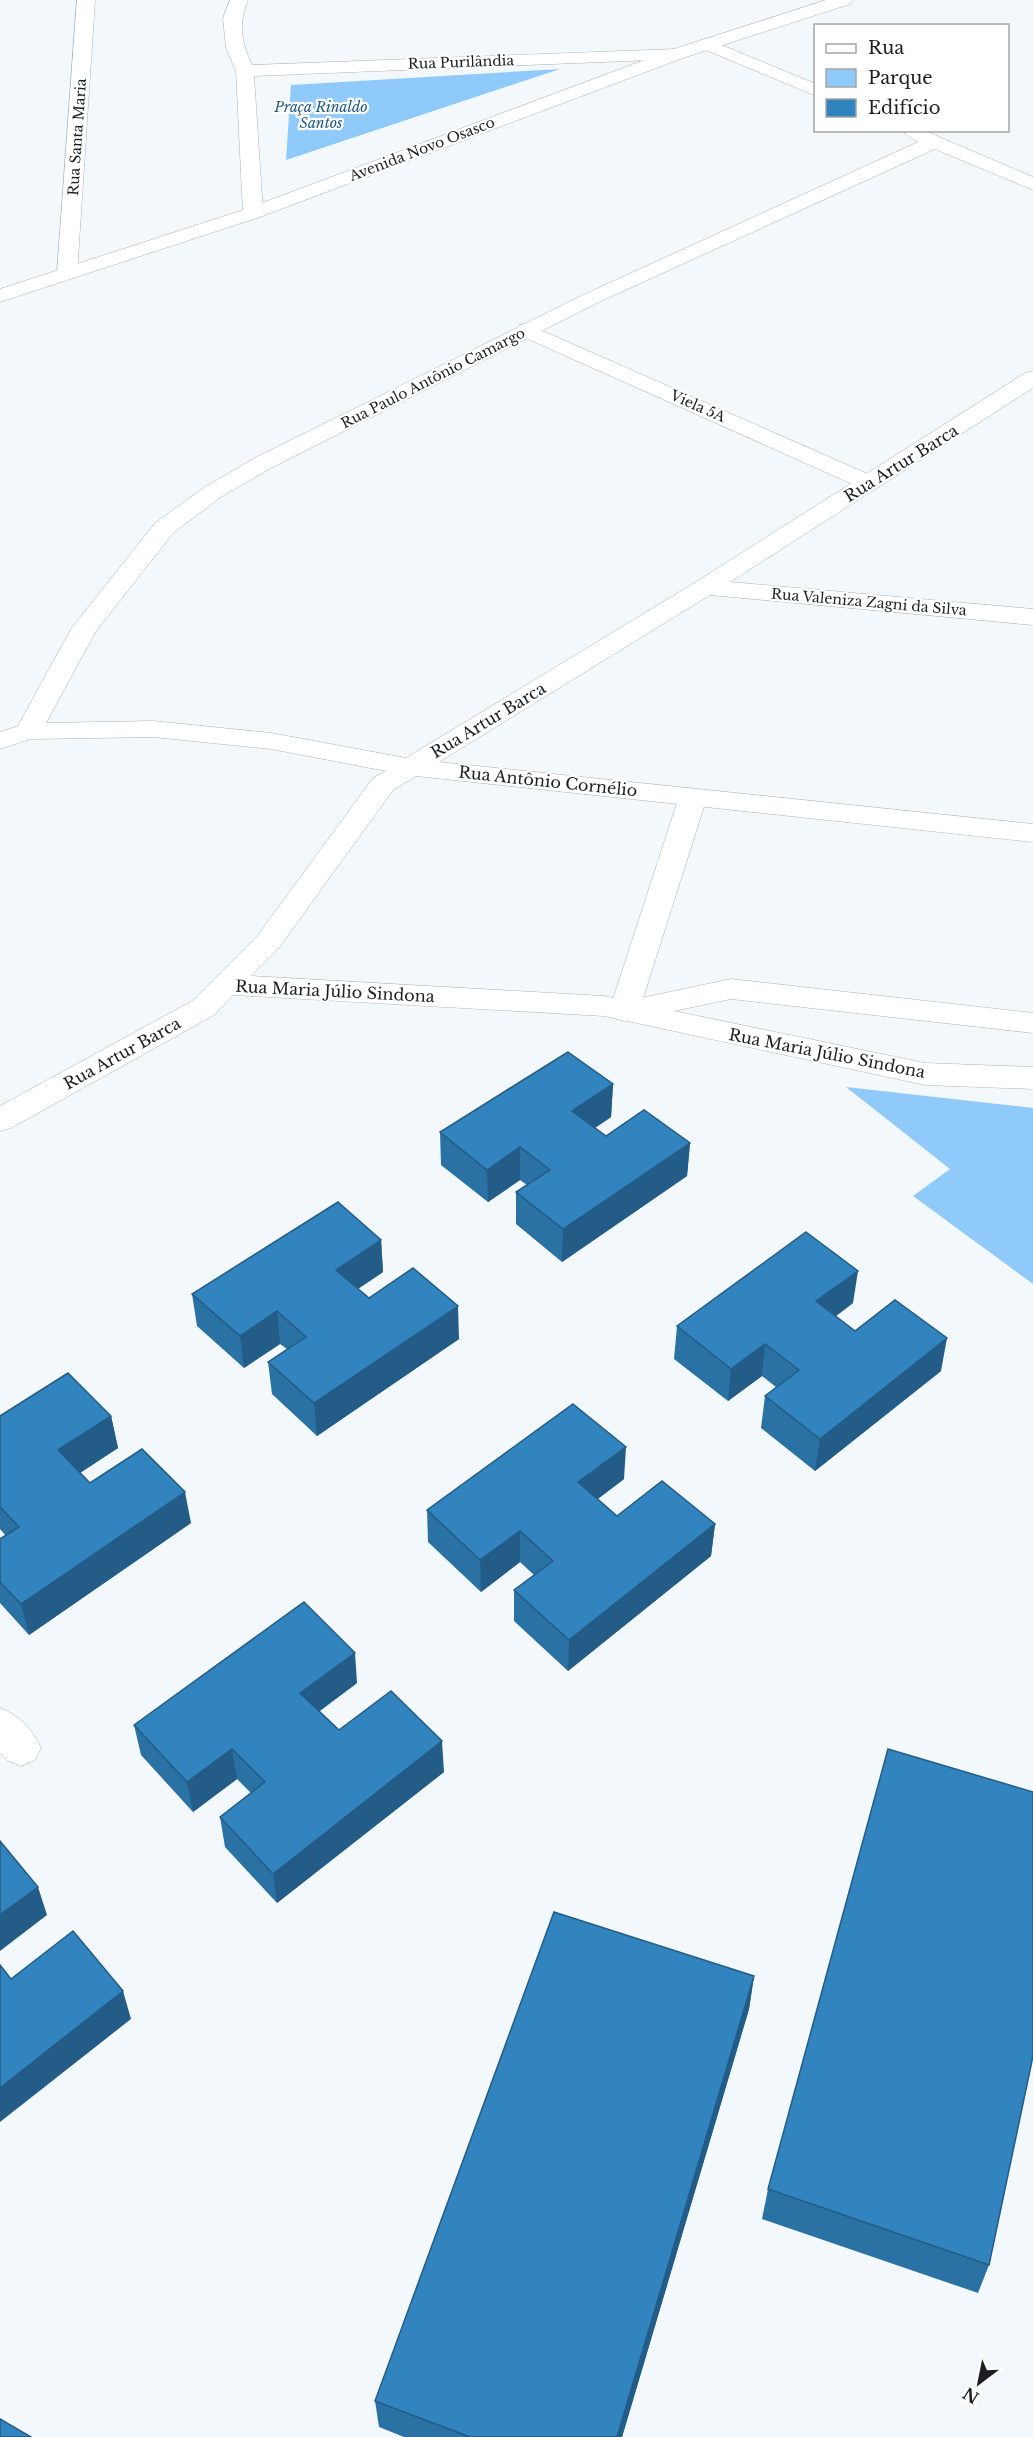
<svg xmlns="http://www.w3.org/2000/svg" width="1033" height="2437" viewBox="0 0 1033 2437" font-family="'Libre Baskerville',serif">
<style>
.green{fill:#90cafb}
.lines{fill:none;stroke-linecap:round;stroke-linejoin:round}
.service-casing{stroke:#aab3ba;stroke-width:1}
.minor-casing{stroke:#aab3ba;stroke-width:1}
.primary-casing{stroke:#aab3ba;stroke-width:1}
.service{fill:#fff;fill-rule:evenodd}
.minor{fill:#fff;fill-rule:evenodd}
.primary{fill:#fff;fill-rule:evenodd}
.wall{fill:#2b72a4}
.shaded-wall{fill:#235c86}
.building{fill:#3284bf;stroke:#235c86;stroke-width:1.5}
.labels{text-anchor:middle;stroke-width:4.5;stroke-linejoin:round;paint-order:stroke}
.far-street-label{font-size:14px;fill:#1c1f22;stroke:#fff}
.far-park-label{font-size:14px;font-style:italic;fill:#1e5780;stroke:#fff}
.street-label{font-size:16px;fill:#1c1f22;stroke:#fff}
</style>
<rect width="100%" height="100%" fill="#f3f8fd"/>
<path class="green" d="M 560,69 L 286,160 L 291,85 Z
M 846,1087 L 1033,1108 L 1033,1284 L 913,1196 L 950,1169 Z"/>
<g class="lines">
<g class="service-casing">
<path id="service" d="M 527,324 L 877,478 L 881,483 L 877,488 L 861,488 L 519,335 L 516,330 L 519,325 Z
M 693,789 L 703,791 L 707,797 L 639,1011 L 635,1018 L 624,1021 L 613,1018 L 609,1011 L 679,797 L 683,791 Z
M 0,1708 C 19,1715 32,1729 41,1748 L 35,1760 L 21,1766 L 7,1760 L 0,1753 Z"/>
</g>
<g class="minor-casing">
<path id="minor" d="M 77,0 L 95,0 L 77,274 L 74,278 L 60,278 L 57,274 Z
M 230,0 L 248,0 C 238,25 241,41 252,65 L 677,49 L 686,54 L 677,59 L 254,76 L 263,213 L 260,217 L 246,217 L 243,213 L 236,71 L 226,48 L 223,18 Z
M 707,39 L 816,84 L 816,96 L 701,48 L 698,44 L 701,40 Z
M 908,130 L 923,130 L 1033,177 L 1033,190 L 935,149 L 597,303 L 271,468 L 221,497 L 173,533 L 96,631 L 46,723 L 153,721 L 271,733 L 406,758 L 696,582 L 1025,373 L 1033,371 L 1033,388 L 730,582 L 1033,609 L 1033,625 L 710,595 L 439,762 L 1033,824 L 1033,842 L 416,776 L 393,790 L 278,949 L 251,976 L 604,996 L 627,1001 L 731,979 L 1033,1013 L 1033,1033 L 731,999 L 674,1011 L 925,1063 L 1033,1067 L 1033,1089 L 925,1085 L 604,1016 L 233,995 L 214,1015 L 11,1128 L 0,1131 L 0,1106 L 192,1001 L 258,935 L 373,778 L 386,771 L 271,749 L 153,737 L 31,739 L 0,749 L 0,732 L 18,726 L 71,629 L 155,523 L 205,487 L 255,458 L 583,295 L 918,142 L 905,134 Z"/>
</g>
<g class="primary-casing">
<path id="primary" d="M 826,0 L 853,0 L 850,4 L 683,58 L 260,217 L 0,302 L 0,289 L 246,209 L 671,50 Z"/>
</g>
<use href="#service" class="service"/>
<use href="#minor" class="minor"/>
<use href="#primary" class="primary"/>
</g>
<path class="wall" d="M 613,1084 L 611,1117 L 595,1128 L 606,1136 L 690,1143 L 687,1176 L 562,1262 L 516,1224 L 516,1192 L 527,1185 L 520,1180 L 488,1202 L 441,1165 L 440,1132 Z
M 381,1240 L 383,1272 L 358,1289 L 369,1298 L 459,1339 L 317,1436 L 272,1394 L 268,1362 L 287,1349 L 280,1344 L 244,1368 L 197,1326 L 192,1294 Z
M 853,1303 L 836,1316 L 855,1331 L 941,1371 L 815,1471 L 761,1428 L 765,1396 L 776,1387 L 762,1376 L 728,1401 L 674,1359 L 677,1326 Z
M 0,1416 L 111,1416 L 118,1448 L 80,1473 L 90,1483 L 191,1523 L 29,1635 L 0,1603 L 0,1539 L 6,1536 L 0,1529 Z
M 624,1479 L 598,1499 L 617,1516 L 715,1524 L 711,1556 L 568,1671 L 514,1621 L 514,1590 L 534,1575 L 520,1562 L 481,1592 L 428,1542 L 427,1510 Z
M 357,1683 L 319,1711 L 339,1730 L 444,1772 L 277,1903 L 225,1847 L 220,1817 L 251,1793 L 237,1779 L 193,1812 L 141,1755 L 134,1725 Z
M 754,1976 L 749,2009 L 622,2437 L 404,2437 L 379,2427 L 375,2401 Z
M 768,2189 L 989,2265 L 978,2293 L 762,2219 Z"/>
<path class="shaded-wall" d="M 613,1084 L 611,1117 L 571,1144 L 572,1111 Z
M 690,1143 L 687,1176 L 562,1262 L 563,1229 Z
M 520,1147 L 520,1180 L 488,1202 L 487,1170 Z
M 381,1240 L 383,1272 L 338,1302 L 336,1270 Z
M 858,1271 L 853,1303 L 812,1334 L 816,1301 Z
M 458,1306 L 459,1339 L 317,1436 L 314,1403 Z
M 277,1311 L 280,1344 L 244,1368 L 240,1336 Z
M 947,1338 L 941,1371 L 815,1471 L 820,1439 Z
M 765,1344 L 762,1376 L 728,1401 L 731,1369 Z
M 111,1416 L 118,1448 L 66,1482 L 58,1450 Z
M 626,1447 L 624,1479 L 577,1514 L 578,1482 Z
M 185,1492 L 191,1523 L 29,1635 L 21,1604 Z
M 715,1524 L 711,1556 L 568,1671 L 569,1640 Z
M 520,1531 L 520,1562 L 481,1592 L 480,1560 Z
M 355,1653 L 357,1683 L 304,1723 L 300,1693 Z
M 442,1741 L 444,1772 L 277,1903 L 273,1874 Z
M 232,1749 L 237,1779 L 193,1812 L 187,1782 Z
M 38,1887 L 47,1915 L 0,1951 L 0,1915 Z
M 754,1976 L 749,2009 L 622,2437 L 617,2437 Z
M 123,1991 L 131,2019 L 0,2122 L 0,2088 Z"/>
<path class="building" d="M 568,1052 L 613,1084 L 572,1111 L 606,1136 L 644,1110 L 690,1143 L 563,1229 L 516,1192 L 550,1170 L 520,1147 L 487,1170 L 440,1132 Z
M 338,1202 L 381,1240 L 336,1270 L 369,1298 L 413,1268 L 458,1306 L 314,1403 L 268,1362 L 306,1337 L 277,1311 L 240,1336 L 192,1294 Z
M 806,1232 L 858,1271 L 816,1301 L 855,1331 L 895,1300 L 947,1338 L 820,1439 L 765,1396 L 799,1370 L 765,1344 L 731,1369 L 677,1326 Z
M 68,1373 L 111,1416 L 58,1450 L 90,1483 L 142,1449 L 185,1492 L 21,1604 L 0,1582 L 0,1539 L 19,1527 L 0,1507 L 0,1416 Z
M 573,1404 L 626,1447 L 578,1482 L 617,1516 L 662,1481 L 715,1524 L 569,1640 L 514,1590 L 553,1561 L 520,1531 L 480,1560 L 427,1510 Z
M 304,1602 L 355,1653 L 300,1693 L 339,1730 L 391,1691 L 442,1741 L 273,1874 L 220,1817 L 265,1782 L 232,1749 L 187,1782 L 134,1725 Z
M 888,1749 L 1033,1792 L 1033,2056 L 989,2265 L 768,2189 Z
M 0,1841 L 38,1887 L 0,1915 Z
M 554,1912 L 754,1976 L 617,2437 L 470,2437 L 375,2401 Z
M 73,1931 L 123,1991 L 0,2088 L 0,1965 L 11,1979 Z
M 0,2419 L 31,2437 L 0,2437 Z"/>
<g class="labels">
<g class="far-street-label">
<text transform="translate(461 62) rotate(-2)" y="5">Rua Purilândia</text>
<text transform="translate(77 137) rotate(-86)" y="5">Rua Santa Maria</text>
<text transform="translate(422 149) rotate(-21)" y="5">Avenida Novo Osasco</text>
<text transform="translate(433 378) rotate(-27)" y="5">Rua Paulo Antônio Camargo</text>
<text transform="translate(698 406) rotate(24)" y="5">Viela 5A</text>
<text transform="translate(869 602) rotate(5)" y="5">Rua Valeniza Zagni da Silva</text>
</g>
<g class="far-park-label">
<text x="321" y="112">Praça Rinaldo<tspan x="321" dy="16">Santos</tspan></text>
</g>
<g class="street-label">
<text transform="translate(901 463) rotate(-32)" y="6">Rua Artur Barca</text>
<text transform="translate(488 720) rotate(-31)" y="6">Rua Artur Barca</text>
<text transform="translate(548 781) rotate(6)" y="6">Rua Antônio Cornélio</text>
<text transform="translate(335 991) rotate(3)" y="6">Rua Maria Júlio Sindona</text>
<text transform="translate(122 1053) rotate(-29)" y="6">Rua Artur Barca</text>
<text transform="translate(827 1053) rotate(11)" y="6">Rua Maria Júlio Sindona</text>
</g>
</g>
<rect x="814" y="24" width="195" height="108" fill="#ffffff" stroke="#a4a5a7" stroke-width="1.5"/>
<rect x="826" y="44" width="30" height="9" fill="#ffffff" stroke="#a4a5a7" stroke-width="1.5"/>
<text x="868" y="54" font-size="18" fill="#1c1f22">Rua</text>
<rect x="826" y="69" width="30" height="18" fill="#90cafb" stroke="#a4a5a7" stroke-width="1.5"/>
<text x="868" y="84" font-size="18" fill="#1c1f22">Parque</text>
<rect x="826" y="99" width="30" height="18" fill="#3284bf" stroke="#a4a5a7" stroke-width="1.5"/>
<text x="868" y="114" font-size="18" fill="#1c1f22">Edifício</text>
<g transform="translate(979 2383) rotate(212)" stroke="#ffffff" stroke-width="4.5" paint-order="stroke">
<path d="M0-4.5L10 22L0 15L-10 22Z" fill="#1c1f22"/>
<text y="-9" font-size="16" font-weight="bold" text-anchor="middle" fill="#1c1f22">N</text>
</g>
</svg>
